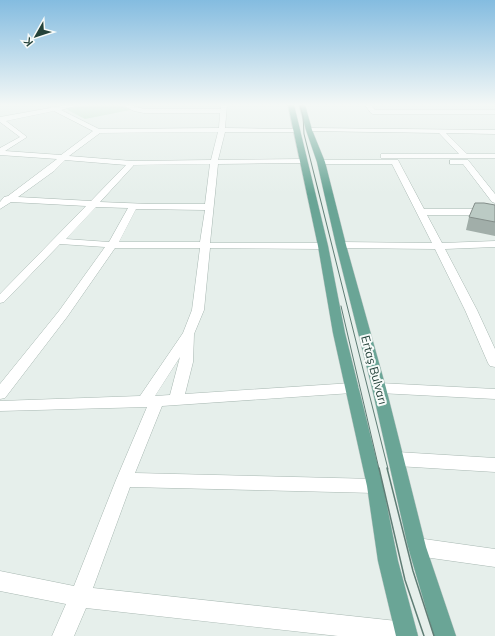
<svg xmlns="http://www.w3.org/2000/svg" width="495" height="636" viewBox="0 0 495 636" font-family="Mulish,sans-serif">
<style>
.green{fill:#bfe0c8}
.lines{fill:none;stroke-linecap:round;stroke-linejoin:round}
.street-casing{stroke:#a8b8b2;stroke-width:1}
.primary-casing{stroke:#c2cac8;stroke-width:1}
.street{fill:#fff;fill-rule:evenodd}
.primary{fill:#6aa596;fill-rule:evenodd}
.tram-far1{stroke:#5f7d75;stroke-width:1}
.tram{stroke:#5f7d75;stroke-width:1.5}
.wall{fill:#a1aea9}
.building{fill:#bbcac4;stroke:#838d89}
.labels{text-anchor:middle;stroke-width:4;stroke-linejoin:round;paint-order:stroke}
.street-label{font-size:12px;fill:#24423a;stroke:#f7fbf9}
</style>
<rect width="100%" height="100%" fill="#e6efeb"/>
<path class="green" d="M 87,105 L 119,105 L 130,110 L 85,119 L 66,109 Z"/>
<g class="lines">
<g class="street-casing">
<path id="street" d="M 67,105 L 79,105 L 61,110 L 99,129 L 219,128 L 220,113 L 144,113 L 134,111 L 122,105 L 130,105 L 144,109 L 221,109 L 221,105 L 227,105 L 225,128 L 298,129 L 298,131 L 296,132 L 225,132 L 218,160 L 304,159 L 308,161 L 304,163 L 218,164 L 210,243 L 323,243 L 328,246 L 323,249 L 210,248 L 204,310 L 194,334 L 193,362 L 185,394 L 352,383 L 357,384 L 359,388 L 357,392 L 352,393 L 162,406 L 135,473 L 375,479 L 381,481 L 383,486 L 381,491 L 375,493 L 130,487 L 93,588 L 406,622 L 414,625 L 417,633 L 415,636 L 338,636 L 86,608 L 74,636 L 52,636 L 66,604 L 0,591 L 0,571 L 74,586 L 116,480 L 147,407 L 0,411 L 0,401 L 140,396 L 183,333 L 192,310 L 200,248 L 115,248 L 67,317 L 5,398 L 0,399 L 0,384 L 59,311 L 105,247 L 60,244 L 4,302 L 0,303 L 0,294 L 86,206 L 11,202 L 0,209 L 0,202 L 4,197 L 8,196 L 57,159 L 0,155 L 0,148 L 20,137 L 0,122 L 0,117 L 50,108 L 53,106 L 56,107 ZM 54,111 L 93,131 L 61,155 L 5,151 L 27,137 L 6,121 ZM 218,132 L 211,160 L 132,161 L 69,156 L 100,133 ZM 65,160 L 126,165 L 91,201 L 18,197 L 54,171 ZM 210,164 L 205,204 L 150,204 L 100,202 L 134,165 ZM 96,207 L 128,208 L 109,242 L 66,239 ZM 136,209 L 205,210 L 200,242 L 119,242 ZM 180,357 L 170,395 L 155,396 Z
M 365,105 L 371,105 L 375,110 L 495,110 L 495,114 L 373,114 L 371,113 Z
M 309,128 L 495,130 L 495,134 L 446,133 L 467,154 L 495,154 L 495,158 L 381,158 L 381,154 L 459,154 L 439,133 L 307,131 L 307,129 Z
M 318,160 L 398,160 L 424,209 L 495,209 L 495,215 L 427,215 L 442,243 L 495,241 L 495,247 L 445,249 L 477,310 L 495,349 L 495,367 L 490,366 L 488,363 L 465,310 L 435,249 L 341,248 L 336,245 L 341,242 L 432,243 L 392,164 L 318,164 Z
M 450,160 L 468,160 L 495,194 L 495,203 L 492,202 L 463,164 L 450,164 Z
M 379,383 L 495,389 L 495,399 L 379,393 L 374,392 L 372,388 L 374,384 Z
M 397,452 L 495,458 L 495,472 L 397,466 L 391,464 L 389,459 L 391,454 Z
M 417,538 L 495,549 L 495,567 L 417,556 L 410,553 L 408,547 L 410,541 Z"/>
</g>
<g class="primary-casing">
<path id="primary" d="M 288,105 L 294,105 L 328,246 L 345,333 L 383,486 L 398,561 L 418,636 L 396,636 L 378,561 L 367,486 L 333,333 L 318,246 Z
M 299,105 L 305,105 L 312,130 L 325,162 L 346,245 L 386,388 L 426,547 L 456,636 L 434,636 L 408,547 L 372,388 L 336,245 L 317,162 L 306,130 Z"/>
</g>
<use href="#street" class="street"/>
<use href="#primary" class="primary"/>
<path class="tram-far1" d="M 300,105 L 303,116 L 304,134 L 388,469
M 341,306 L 379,469"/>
<path class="tram" d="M 379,468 L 405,580 L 424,636
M 387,468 L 413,571 L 434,636"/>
</g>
<path class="wall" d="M 495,205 L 495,236 L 466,230 L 469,217 Z"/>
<path class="building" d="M 475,203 L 484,203 L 495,205 L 495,222 L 469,217 Z"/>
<linearGradient id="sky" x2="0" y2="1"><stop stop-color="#84bce0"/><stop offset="0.54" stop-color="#f4f8f6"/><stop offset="1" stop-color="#f4f8f6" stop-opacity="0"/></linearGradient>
<rect width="495" height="194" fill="url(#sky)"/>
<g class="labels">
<g class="street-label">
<text transform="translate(374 370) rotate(75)" y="4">Ertaş Bulvarı</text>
</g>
</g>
<g transform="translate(36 36) rotate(231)" stroke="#f7fbf9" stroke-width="3" paint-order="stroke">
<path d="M0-3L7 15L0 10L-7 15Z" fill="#24423a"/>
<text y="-6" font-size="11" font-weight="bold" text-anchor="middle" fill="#24423a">K</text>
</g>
</svg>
